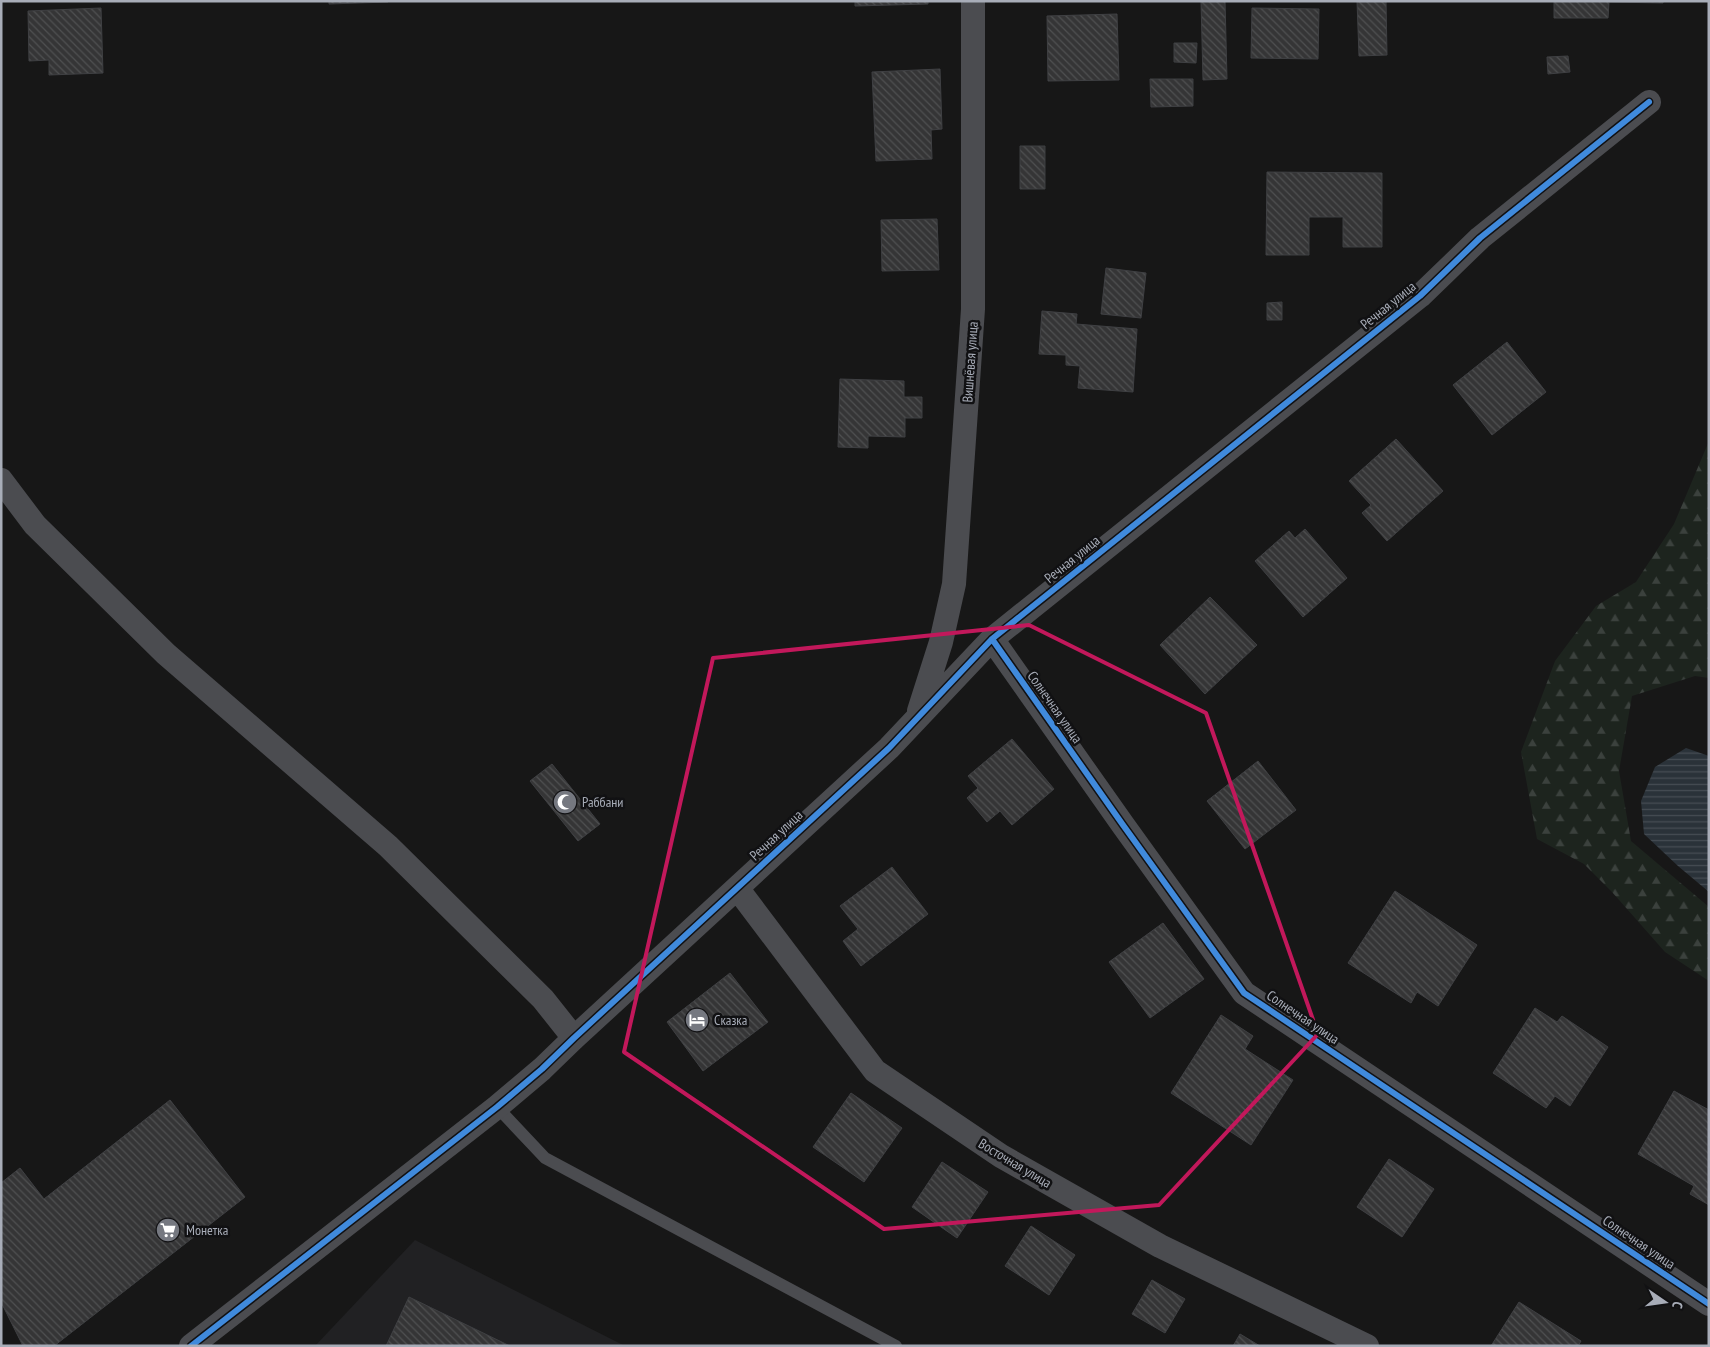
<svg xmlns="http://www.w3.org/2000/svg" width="1710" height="1347" viewBox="0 0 1710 1347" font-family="'PT Sans Narrow',sans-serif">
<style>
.built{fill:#212123}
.forest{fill:url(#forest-firs)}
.water{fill:url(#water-rules)}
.building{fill:url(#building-back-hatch);stroke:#3f4043}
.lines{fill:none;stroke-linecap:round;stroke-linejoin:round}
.lane{stroke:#4b4c50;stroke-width:12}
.street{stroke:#4b4c50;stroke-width:24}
.cycleway-casing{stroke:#111113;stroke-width:9}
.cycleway{stroke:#408adc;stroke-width:6}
.marked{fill:none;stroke:#c2185b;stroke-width:4;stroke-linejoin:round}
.labels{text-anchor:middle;stroke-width:5;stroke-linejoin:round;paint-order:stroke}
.street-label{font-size:14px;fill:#a8adb8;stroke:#111113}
.poi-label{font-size:14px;fill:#a8adb8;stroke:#111113;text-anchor:start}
</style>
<defs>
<pattern id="forest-firs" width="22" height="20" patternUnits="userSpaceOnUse" patternTransform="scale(1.25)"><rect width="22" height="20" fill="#1d241e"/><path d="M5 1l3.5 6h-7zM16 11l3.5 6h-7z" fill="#3b413d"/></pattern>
<pattern id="water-rules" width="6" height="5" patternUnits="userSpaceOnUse" patternTransform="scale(1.25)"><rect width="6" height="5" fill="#2a3239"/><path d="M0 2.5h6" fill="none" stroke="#464d54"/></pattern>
<pattern id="building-back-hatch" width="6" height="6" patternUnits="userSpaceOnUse" patternTransform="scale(1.25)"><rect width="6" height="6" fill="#353536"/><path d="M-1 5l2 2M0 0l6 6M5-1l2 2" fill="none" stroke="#4f5051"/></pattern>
</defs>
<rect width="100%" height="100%" fill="#171717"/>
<path class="built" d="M 415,1240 L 625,1346 L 315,1346 Z"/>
<path class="forest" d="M 1709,441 L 1709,678 L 1695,676 L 1632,696 L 1619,771 L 1631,841 L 1709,907 L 1709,981 L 1665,952 L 1612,892 L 1584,864 L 1537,839 L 1521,752 L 1555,661 L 1596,606 L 1636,582 L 1674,524 Z"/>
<path class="water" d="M 1686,748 L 1709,756 L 1709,892 L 1678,866 L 1644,834 L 1641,801 L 1655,767 Z"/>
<path class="building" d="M 329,1 L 388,1 L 388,2 L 329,4 Z
M 855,1 L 928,1 L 928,4 L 855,6 Z
M 1201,1 L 1225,1 L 1227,79 L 1203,80 Z
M 1357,1 L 1386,1 L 1387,55 L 1359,56 Z
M 1554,1 L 1663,1 L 1663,3 L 1609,2 L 1608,18 L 1554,18 Z
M 101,8 L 103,73 L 49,75 L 49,60 L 29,61 L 28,11 Z
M 1252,8 L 1319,9 L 1318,59 L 1251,58 Z
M 1117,14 L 1119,80 L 1048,81 L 1047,16 Z
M 1174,43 L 1197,43 L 1196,63 L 1174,62 Z
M 1568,56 L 1570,72 L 1548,74 L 1547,57 Z
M 940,69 L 942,129 L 931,130 L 932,159 L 876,161 L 872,72 Z
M 1150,79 L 1193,79 L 1193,106 L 1151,107 Z
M 1020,146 L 1045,146 L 1045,189 L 1020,189 Z
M 1267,172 L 1382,173 L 1382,247 L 1343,247 L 1343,217 L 1309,217 L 1309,255 L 1266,255 Z
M 937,219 L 939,270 L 882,271 L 881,220 Z
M 1106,268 L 1146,273 L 1141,318 L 1101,314 Z
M 1282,302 L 1282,320 L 1267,320 L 1267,303 Z
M 1042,311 L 1077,314 L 1076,324 L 1137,329 L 1133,392 L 1078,388 L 1080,366 L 1066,365 L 1066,355 L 1039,354 Z
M 1507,342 L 1546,392 L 1492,435 L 1453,385 Z
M 840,379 L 904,381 L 904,397 L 922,397 L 922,418 L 905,418 L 905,437 L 868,436 L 868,448 L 838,447 Z
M 1396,439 L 1443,491 L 1387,541 L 1362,513 L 1371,505 L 1349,481 Z
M 1305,529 L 1347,578 L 1303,617 L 1255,561 L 1289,531 L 1295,538 Z
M 1210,597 L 1257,645 L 1205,694 L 1160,645 Z
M 1012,739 L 1054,789 L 1012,825 L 1000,811 L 987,822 L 967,798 L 978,788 L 968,776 Z
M 1258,761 L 1296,810 L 1245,849 L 1207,801 Z
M 552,764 L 600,824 L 578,841 L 530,781 Z
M 892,867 L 928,914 L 861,966 L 843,941 L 858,929 L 840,906 Z
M 1395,891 L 1477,945 L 1438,1006 L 1417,992 L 1411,1003 L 1348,963 Z
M 1163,923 L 1204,979 L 1150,1018 L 1109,962 Z
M 730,973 L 768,1022 L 703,1071 L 667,1022 Z
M 1535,1008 L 1557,1022 L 1562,1016 L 1608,1047 L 1570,1106 L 1555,1096 L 1546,1108 L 1493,1073 Z
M 1221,1015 L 1253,1036 L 1245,1049 L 1293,1080 L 1251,1145 L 1171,1093 Z
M 1674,1091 L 1709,1110 L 1709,1205 L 1690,1194 L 1694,1186 L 1638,1154 Z
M 851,1093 L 902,1128 L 864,1182 L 813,1147 Z
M 170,1100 L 245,1197 L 54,1346 L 23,1346 L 1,1302 L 1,1183 L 20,1168 L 44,1199 Z
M 1389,1159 L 1434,1189 L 1402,1237 L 1357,1207 Z
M 942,1162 L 988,1192 L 957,1238 L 912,1207 Z
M 1031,1226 L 1075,1255 L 1049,1295 L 1005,1266 Z
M 1152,1280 L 1185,1299 L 1165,1333 L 1132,1314 Z
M 409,1297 L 510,1346 L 386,1346 Z
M 1519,1302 L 1581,1341 L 1578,1346 L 1491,1346 Z
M 1240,1334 L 1260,1346 L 1233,1346 Z"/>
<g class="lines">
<path class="lane" d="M 497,1107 L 545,1158 L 896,1346"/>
<path class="street" d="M 1,480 L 35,525 L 166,654 L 388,846 L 543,999 L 574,1038
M 992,639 L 1123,825 L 1244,993 L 1709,1304
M 919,711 L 941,642 L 954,584 L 973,309 L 973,1
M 737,888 L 875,1071 L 1001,1156 L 1160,1246 L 1367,1346
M 191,1346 L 497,1107 L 542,1069 L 574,1038 L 889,748 L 992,639 L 1420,296 L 1480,238 L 1649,102"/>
<g class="cycleway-casing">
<path id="cycleway" d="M 992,639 L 1123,825 L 1244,993 L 1709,1304
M 191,1346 L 497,1107 L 542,1069 L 574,1038 L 889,748 L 992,639 L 1420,296 L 1480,238 L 1649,102"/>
</g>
<use href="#cycleway" class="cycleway"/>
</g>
<path class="marked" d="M 1029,625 L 1206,713 L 1318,1034 L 1159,1205 L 884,1229 L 624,1052 L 713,658 Z"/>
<defs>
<g id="mosque-disc" transform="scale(1.25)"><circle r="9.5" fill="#757880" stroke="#111113"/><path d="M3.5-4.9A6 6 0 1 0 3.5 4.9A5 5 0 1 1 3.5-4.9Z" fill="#fff"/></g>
<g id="hotel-disc" transform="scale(1.25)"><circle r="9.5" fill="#757880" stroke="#111113"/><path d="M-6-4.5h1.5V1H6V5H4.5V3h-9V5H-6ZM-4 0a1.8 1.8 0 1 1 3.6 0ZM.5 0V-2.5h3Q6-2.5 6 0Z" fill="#fff"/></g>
<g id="supermarket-disc" transform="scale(1.25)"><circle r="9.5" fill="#757880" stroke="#111113"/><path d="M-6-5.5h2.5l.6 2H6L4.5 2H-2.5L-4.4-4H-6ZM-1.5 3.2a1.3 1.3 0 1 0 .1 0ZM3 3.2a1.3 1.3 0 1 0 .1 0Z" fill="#fff"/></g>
</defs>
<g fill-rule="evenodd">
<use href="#mosque-disc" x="565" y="802"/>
<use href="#hotel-disc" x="697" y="1020"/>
<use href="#supermarket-disc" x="168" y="1230"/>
</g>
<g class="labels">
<g class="street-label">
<text transform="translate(1388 305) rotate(-39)" y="5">Речная улица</text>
<text transform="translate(970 362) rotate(-86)" y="5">Вишнёвая улица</text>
<text transform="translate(1072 559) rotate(-39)" y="5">Речная улица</text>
<text transform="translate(1055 707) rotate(55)" y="5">Солнечная улица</text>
<text transform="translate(776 835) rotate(-43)" y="5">Речная улица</text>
<text transform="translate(1303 1017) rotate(34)" y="5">Солнечная улица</text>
<text transform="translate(1015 1163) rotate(31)" y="5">Восточная улица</text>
<text transform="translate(1639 1242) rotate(34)" y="5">Солнечная улица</text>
</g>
<g class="poi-label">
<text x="582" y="807">Раббани</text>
<text x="714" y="1025">Сказка</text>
<text x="186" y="1235">Монетка</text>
</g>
</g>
<rect width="1710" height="1347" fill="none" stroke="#a8adb8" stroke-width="5"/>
<g transform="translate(1665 1302) rotate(103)" stroke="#111113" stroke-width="4" paint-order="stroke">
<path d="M0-4L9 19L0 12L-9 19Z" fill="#a8adb8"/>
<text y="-8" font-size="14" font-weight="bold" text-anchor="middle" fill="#a8adb8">С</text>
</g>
</svg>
